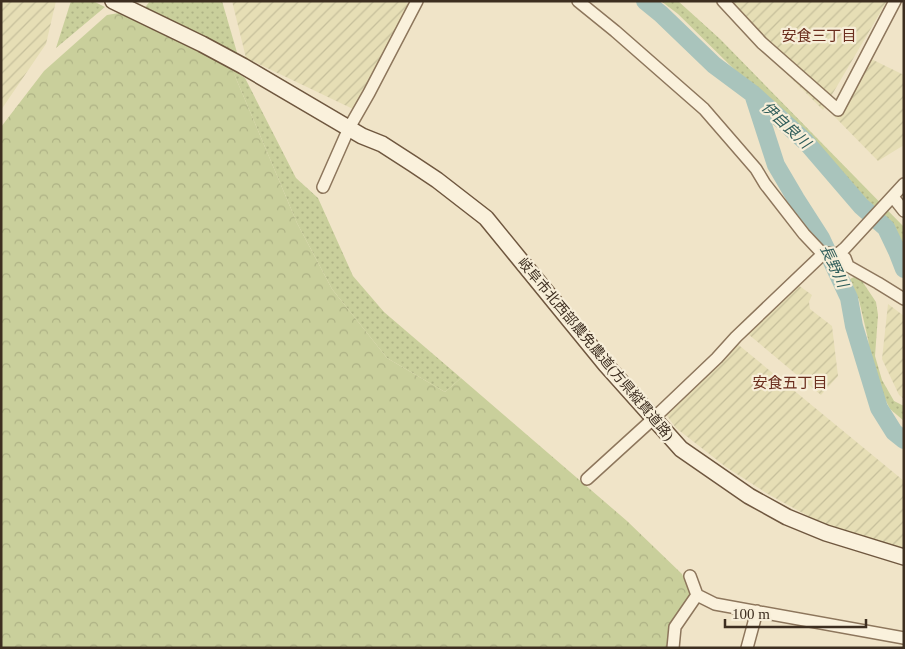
<svg xmlns="http://www.w3.org/2000/svg" width="905" height="649" viewBox="0 0 905 649" font-family="'Times New Roman','Noto Sans JP',serif">
<style>
.farmland{fill:url(#farmland-furrows)}
.grass{fill:url(#grass-dots)}
.forest{fill:url(#forest-crowns)}
.lines{fill:none;stroke-linecap:round;stroke-linejoin:round}
.river{stroke:#a9c4bc;stroke-width:18}
.street-casing{stroke:#8d765c;stroke-width:14}
.secondary-casing{stroke:#6f573f;stroke-width:18}
.street{stroke:#faf1dc;stroke-width:11}
.secondary{stroke:#faf1dc;stroke-width:15}
.labels{text-anchor:middle;stroke-width:4.5;stroke-linejoin:round;paint-order:stroke}
.street-label{font-size:14px;fill:#3d2e20;stroke:#f7eed8}
.neighbourhood-label{font-size:15px;fill:#6b2e1e;stroke:#f7eed8}
.water-label{font-size:15px;font-style:italic;fill:#2f5d5a;stroke:#f7eed8}
</style>
<defs>
<pattern id="farmland-furrows" width="10" height="10" patternUnits="userSpaceOnUse" patternTransform="scale(1.25)"><rect width="10" height="10" fill="#e6deb5"/><path d="M-1 1l2-2M0 10L10 0M9 11l2-2" fill="none" stroke="#c6bf9b"/></pattern>
<pattern id="grass-dots" width="8" height="8" patternUnits="userSpaceOnUse" patternTransform="scale(1.25)"><rect width="8" height="8" fill="#c9cf9b"/><path d="M2 2h.1M6 6h.1" fill="none" stroke="#aeb285" stroke-width="1.8" stroke-linecap="round"/></pattern>
<pattern id="forest-crowns" width="20" height="18" patternUnits="userSpaceOnUse" patternTransform="scale(1.25)"><rect width="20" height="18" fill="#c9cf9b"/><path d="M2 6a3 3 0 1 1 6 0M12 15a3 3 0 1 1 6 0" fill="none" stroke="#aeb285"/></pattern>
</defs>
<rect width="100%" height="100%" fill="#f0e4c8"/>
<path class="farmland" d="M 1,1 L 56,1 L 46,44 L 1,110 Z
M 232,1 L 403,1 L 409,4 L 353,109 L 246,58 Z
M 714,1 L 887,1 L 823,110 Z
M 865,56 L 904,75 L 904,145 L 878,161 L 833,115 Z
M 798,285 L 812,295 L 809,302 L 810,309 L 832,326 L 838,376 L 821,395 L 748,334 Z
M 888,304 L 904,316 L 904,399 L 899,395 L 882,359 Z
M 735,342 L 904,481 L 904,548 L 884,544 L 821,523 L 768,494 L 726,467 L 676,428 L 665,413 Z"/>
<path class="grass" d="M 71,1 L 93,1 L 105,7 L 56,48 Z
M 150,1 L 222,1 L 238,56 L 143,10 Z
M 661,1 L 678,1 L 720,39 L 904,227 L 904,252 L 900,247 L 894,233 L 787,118 L 741,76 L 678,14 Z
M 232,69 L 245,78 L 296,178 L 318,198 L 353,276 L 384,312 L 461,378 L 445,392 L 387,358 L 332,289 L 297,223 Z
M 858,275 L 876,302 L 878,315 L 875,356 L 882,380 L 894,401 L 904,406 L 904,421 L 890,409 L 872,373 L 868,339 L 859,300 L 850,279 Z"/>
<path class="forest" d="M 125,12 L 232,69 L 297,223 L 332,289 L 387,358 L 445,392 L 461,378 L 627,521 L 682,574 L 691,595 L 672,648 L 1,648 L 1,127 L 44,71 L 107,15 Z"/>
<g class="lines">
<path class="river" d="M 645,1 L 661,14 L 714,65 L 753,94 L 806,142 L 861,206 L 886,228 L 897,251 L 904,269
M 753,94 L 776,165 L 796,199 L 821,238 L 849,298 L 854,326 L 879,408 L 894,432 L 904,440"/>
<g class="street-casing">
<path id="street" d="M 578,1 L 615,31 L 704,109 L 756,169 L 765,184 L 804,234 L 820,251 L 824,253 L 838,254 L 845,258 L 848,266 L 878,283 L 904,299
M 723,1 L 762,43 L 838,110 L 895,1
M 323,187 L 349,128 L 369,93 L 417,1
M 893,197 L 904,211
M 838,254 L 845,248 L 904,184
M 587,479 L 654,418 L 717,358 L 736,337 L 824,253
M 690,576 L 697,595 L 715,604 L 904,638
M 673,648 L 675,627 L 697,595
M 747,648 L 757,611"/>
</g>
<g class="secondary-casing">
<path id="secondary" d="M 113,1 L 202,44 L 243,66 L 362,136 L 382,144 L 413,164 L 437,180 L 486,218 L 606,365 L 681,449 L 749,496 L 787,517 L 826,533 L 904,557"/>
</g>
<use href="#street" class="street"/>
<use href="#secondary" class="secondary"/>
</g>
<g class="labels">
<g class="street-label">
<text transform="translate(596 349) rotate(50)" y="5">岐阜市北西部農免農道(方県縦貫道路)</text>
</g>
<g class="neighbourhood-label">
<text x="819" y="41">安食三丁目</text>
<text x="790" y="388">安食五丁目</text>
</g>
<g class="water-label">
<text transform="translate(786 125) rotate(43)" y="5">伊自良川</text>
<text transform="translate(834 266) rotate(65)" y="5">長野川</text>
</g>
</g>
<rect width="905" height="649" fill="none" stroke="#3d2e20" stroke-width="5"/>
<path d="M725 619v8h141v-8" fill="none" stroke="#3d2e20" stroke-width="2.5"/>
<text x="732" y="619" font-size="15" fill="#3d2e20" stroke="#f7eed8" stroke-width="4" paint-order="stroke">100 m</text>
</svg>
